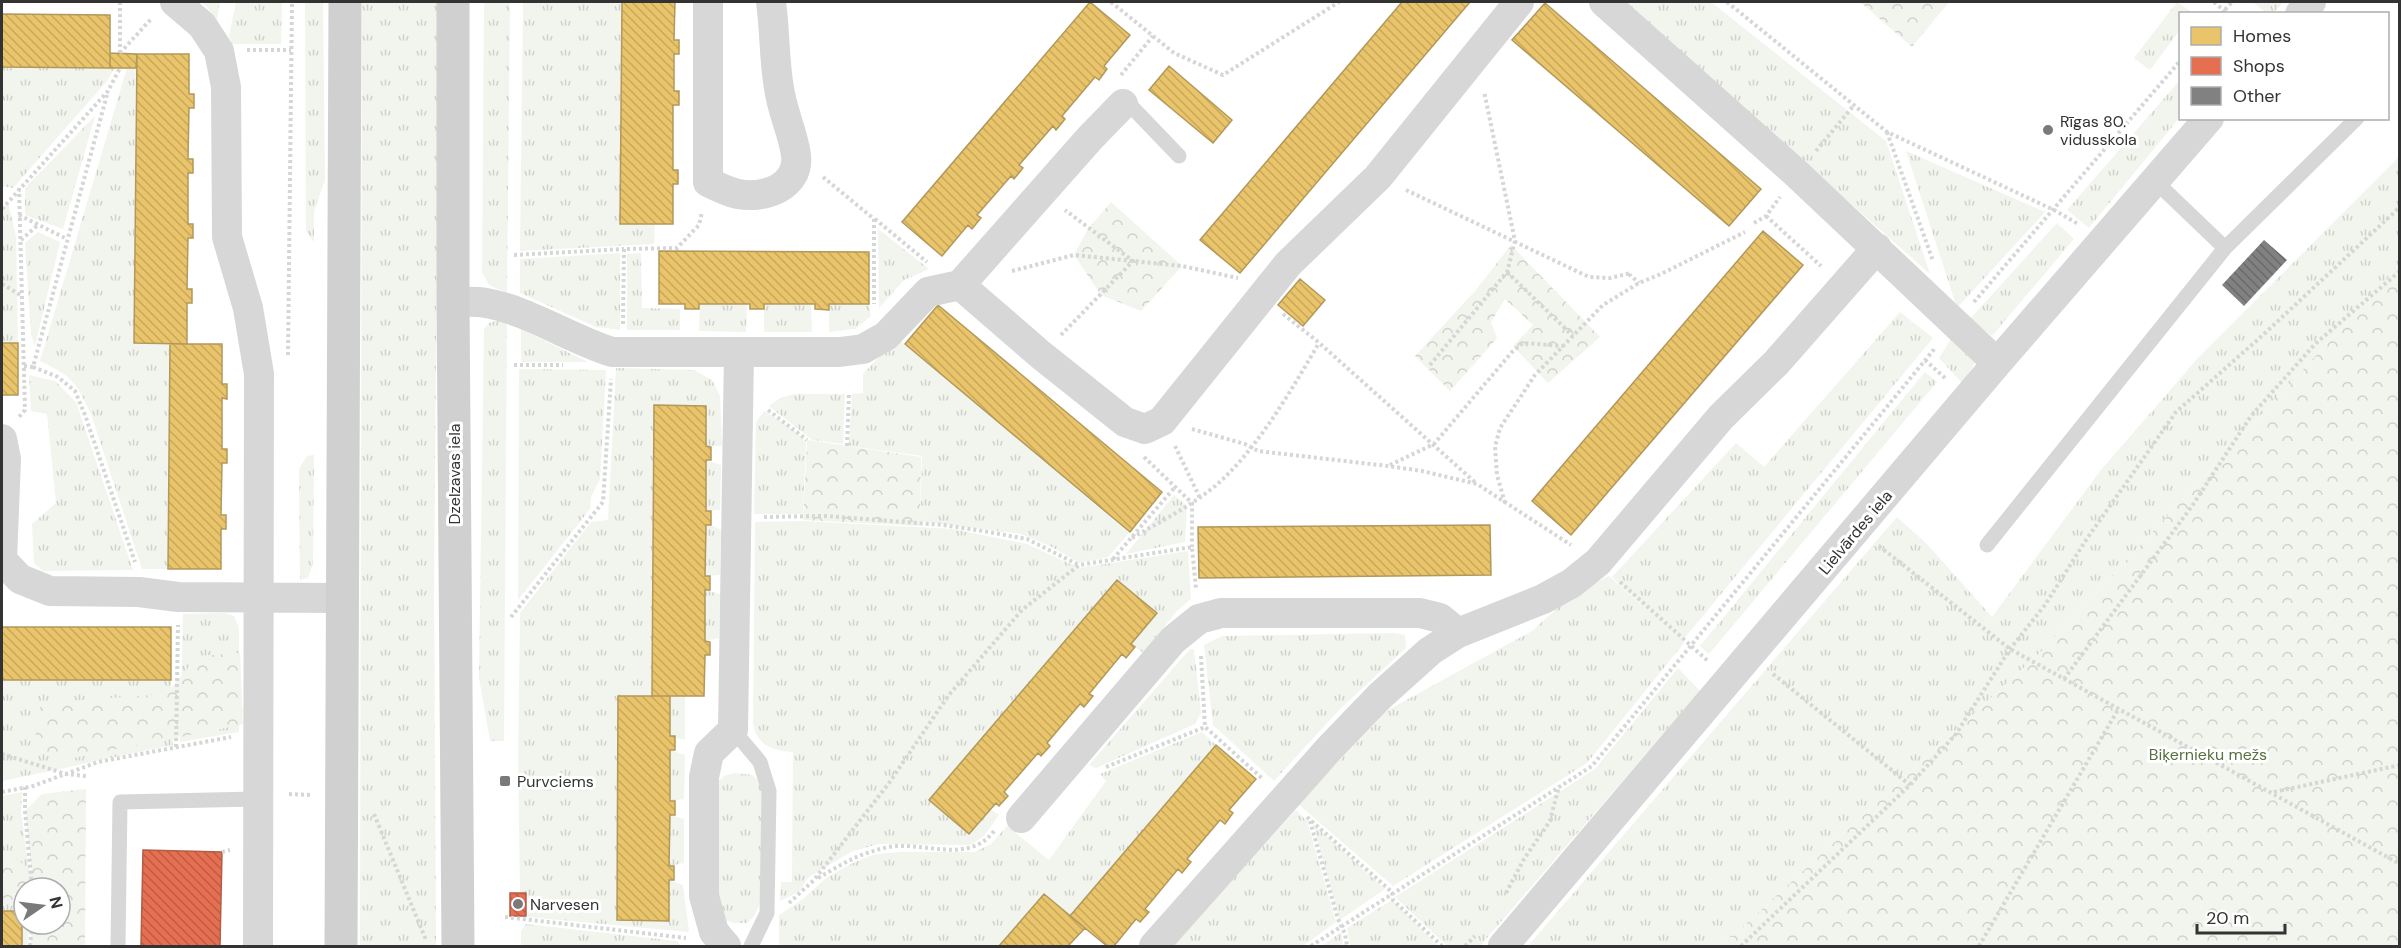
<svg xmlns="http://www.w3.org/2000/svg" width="2401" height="948" viewBox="0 0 2401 948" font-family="'DM Sans',sans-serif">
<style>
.grass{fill:url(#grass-tufts)}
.forest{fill:url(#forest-crowns)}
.homes{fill:url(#homes-back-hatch);stroke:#b2985a;stroke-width:1.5}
.shops{fill:url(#shops-back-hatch);stroke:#b15d48;stroke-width:1.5}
.building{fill:url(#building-back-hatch)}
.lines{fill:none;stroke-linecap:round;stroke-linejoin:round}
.path{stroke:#d6d6d6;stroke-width:4;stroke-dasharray:3 3;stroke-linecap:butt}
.service{stroke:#d7d7d7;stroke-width:15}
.minor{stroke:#d7d7d7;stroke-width:30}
.secondary{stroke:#d0d0d0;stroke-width:33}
.poi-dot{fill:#7a7a7a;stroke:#fff;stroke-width:2}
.labels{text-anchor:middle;stroke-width:6;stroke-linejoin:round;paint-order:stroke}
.poi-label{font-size:16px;fill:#333;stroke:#fff;text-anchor:start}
.street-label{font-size:16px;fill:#333;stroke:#fff}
.park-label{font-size:16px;fill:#56703f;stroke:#fff}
</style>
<defs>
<pattern id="grass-tufts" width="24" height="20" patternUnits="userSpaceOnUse" patternTransform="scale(1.5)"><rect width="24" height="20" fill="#f1f5ed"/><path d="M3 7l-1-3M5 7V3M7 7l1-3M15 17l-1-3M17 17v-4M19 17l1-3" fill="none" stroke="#cfd2cc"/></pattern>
<pattern id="forest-crowns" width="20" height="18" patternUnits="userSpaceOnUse" patternTransform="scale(1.5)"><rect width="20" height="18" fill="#f1f5ed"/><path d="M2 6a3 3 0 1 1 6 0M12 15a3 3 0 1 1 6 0" fill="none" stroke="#cfd2cc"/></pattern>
<pattern id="homes-back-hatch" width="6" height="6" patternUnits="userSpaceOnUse" patternTransform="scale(1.5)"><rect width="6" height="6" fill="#e9c46a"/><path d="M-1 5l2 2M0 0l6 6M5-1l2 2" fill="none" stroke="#c8a95c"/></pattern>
<pattern id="shops-back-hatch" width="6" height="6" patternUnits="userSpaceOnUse" patternTransform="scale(1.5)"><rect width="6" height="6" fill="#e76f51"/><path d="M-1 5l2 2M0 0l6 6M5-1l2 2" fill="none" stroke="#bc5c44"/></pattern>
<pattern id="building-back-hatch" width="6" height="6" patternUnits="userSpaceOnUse" patternTransform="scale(1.5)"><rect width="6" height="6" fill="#818181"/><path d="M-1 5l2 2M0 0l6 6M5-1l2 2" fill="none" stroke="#6a6a6a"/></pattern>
</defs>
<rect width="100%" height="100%" fill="#fff"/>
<path class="grass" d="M 200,2 L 220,2 L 217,20 L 206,6 Z
M 236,2 L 282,2 L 281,44 L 232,44 L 229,36 Z
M 305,2 L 323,2 L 325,180 L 314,211 L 314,242 L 306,231 Z
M 362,2 L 439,2 L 434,591 L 436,946 L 360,946 Z
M 484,2 L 510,2 L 507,293 L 489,285 L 482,272 Z
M 523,2 L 622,2 L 620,223 L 655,224 L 654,244 L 520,251 Z
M 1623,2 L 1711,2 L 1886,141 L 1930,274 Z
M 2177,2 L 2193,13 L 2180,14 L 2180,30 L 2150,70 L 2134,58 Z
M 2253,2 L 2283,2 L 2273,14 L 2266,13 Z
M 2,67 L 115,68 L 107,81 L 13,188 L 2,186 Z
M 127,68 L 136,68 L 134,343 L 170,344 L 168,569 L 142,569 L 91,414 C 75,381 73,377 40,361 Z
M 2180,80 L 2180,117 L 2089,228 L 2067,210 Z
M 95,116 L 63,229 L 25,215 L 25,188 Z
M 1906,151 L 2045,212 L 1957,308 Z
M 2399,157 L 2399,266 L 2043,650 L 1722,946 L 1528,946 L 1897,517 L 1927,544 L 1992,617 L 2101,470 L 2198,358 Z
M 8,201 L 16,237 L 18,343 L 2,343 L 2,209 Z
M 2057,223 L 2074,239 L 1992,336 L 1970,319 Z
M 878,229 L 929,269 L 904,280 L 879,308 Z
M 38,232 L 60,242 L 35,346 L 31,334 L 25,243 Z
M 620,253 L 620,330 L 596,327 L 520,293 L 520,259 Z
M 641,253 L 642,308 L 680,309 L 680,330 L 627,330 L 627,254 Z
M 700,304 L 747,305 L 746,332 L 699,331 Z
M 829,304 L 869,304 L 871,316 L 855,329 L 829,332 Z
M 764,305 L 811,305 L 812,332 L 764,332 Z
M 1900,312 L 1933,338 L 1682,641 L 1684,643 L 1587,763 L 1393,886 L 1298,804 L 1388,710 L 1532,631 L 1573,594 L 1609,576 L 1651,613 L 1612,577 L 1736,443 L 1764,467 Z
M 495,321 L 502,321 L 507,325 L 504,741 L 490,741 L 479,678 L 484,329 L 489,323 Z
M 521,329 L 588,362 L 521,362 Z
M 897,338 L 1129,533 L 1108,557 L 1080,563 L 1048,545 L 1021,534 L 920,521 L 922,456 L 849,446 L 852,394 L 863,393 L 863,374 Z
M 1951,339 L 1975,363 L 1962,383 L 1939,358 Z
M 616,368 L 694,370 L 712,380 L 720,396 L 722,446 L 706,446 L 706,406 L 654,406 L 652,696 L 618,696 L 617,920 L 669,921 L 669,880 L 683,885 L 689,932 L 528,917 L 528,892 L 520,892 L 518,759 L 520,613 L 591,522 L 608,520 Z
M 519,369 L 606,370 L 600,479 L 591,497 L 590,509 L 518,600 Z
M 1925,372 L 1937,382 L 1709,654 L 1700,646 Z
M 29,375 L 55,381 L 76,402 L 133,570 L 43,571 L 34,563 L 32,524 L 56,503 L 47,414 L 31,411 Z
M 794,394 L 845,394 L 843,444 L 812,440 L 769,406 L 780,398 Z
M 764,411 L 785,424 L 806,441 L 803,514 L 754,514 L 756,422 Z
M 314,455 L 313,564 L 308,578 L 300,580 L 299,469 L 307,456 Z
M 706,460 L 721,465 L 720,510 L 706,511 Z
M 1174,495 L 1187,506 L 1185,542 L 1126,554 Z
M 802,521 L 953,529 L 1027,544 L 1079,568 L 1188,551 L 1191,599 L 1177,611 L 1143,653 L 1131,644 L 1157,613 L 1117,580 L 930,800 L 990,809 L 999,815 L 984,836 L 970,845 L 878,844 L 851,852 L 809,877 L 799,892 L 780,901 L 781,882 L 792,882 L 793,752 C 772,750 758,746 753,724 L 755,522 Z
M 706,525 L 711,525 L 721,530 L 720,575 L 705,576 Z
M 705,590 L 720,594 L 719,638 L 705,641 Z
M 224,613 L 234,616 L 239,629 L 239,732 L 180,742 L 183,614 Z
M 1395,633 L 1405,635 L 1406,648 L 1339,710 L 1274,781 L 1213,725 L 1204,645 L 1222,636 Z
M 1190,649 L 1194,649 L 1201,713 L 1195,724 L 1096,768 L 1089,765 Z
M 1678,668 L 1700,691 L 1480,946 L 1447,946 L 1395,897 L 1595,769 Z
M 2,680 L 171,680 L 173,745 C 115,756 59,770 2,781 Z
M 670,696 L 685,696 L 685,740 L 670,736 Z
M 1202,732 L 1216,745 L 1070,916 L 1044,894 L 999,946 L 779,946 L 779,915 L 803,899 L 827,877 L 855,862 L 876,854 L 901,852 L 975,852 L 991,844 L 1007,826 L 1049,860 L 1106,781 L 1100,774 Z
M 670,750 L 685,755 L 684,799 L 670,801 Z
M 735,773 L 753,775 L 759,782 L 763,793 L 764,895 L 754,916 L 747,923 L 734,923 L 722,919 L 715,904 L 718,781 L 726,775 Z
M 22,792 L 21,811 L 29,871 L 24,888 L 24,924 L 29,924 L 27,946 L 22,946 L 22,912 L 2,911 L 2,796 Z
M 1296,810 L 1307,821 L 1336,922 L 1303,946 L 1172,946 Z
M 670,815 L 684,819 L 684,863 L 669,866 Z
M 1313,824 L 1385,889 L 1340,920 Z
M 1392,900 L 1438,946 L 1350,946 L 1347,928 Z
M 526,924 L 677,941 L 681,946 L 521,946 L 521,931 Z
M 1341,932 L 1343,946 L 1322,946 Z"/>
<path class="forest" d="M 1860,2 L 1949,2 L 1912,47 Z
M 1111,202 L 1182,266 L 1141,311 L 1101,295 L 1074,255 L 1088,229 Z
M 1511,245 L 1600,337 L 1548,383 L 1513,346 L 1533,325 L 1505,299 L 1491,322 L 1497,338 L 1450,391 L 1415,356 L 1475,291 Z
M 2399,266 L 2399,946 L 1722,946 L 2043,650 Z
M 807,440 L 921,457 L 920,526 L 803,520 Z
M 240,653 L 243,724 C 183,738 121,746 61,761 L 34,744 L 41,703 L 166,694 L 198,656 Z
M 86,789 L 85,946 L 30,946 L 32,924 L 60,924 L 60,888 L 24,888 L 24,902 L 2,898 L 2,854 L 12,854 L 32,872 L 25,811 L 42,794 Z"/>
<path class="homes" d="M 622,2 L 675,2 L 674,40 L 679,40 L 679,54 L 674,54 L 674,91 L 679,91 L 679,105 L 673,105 L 673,170 L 678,170 L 678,184 L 673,184 L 673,224 L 620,224 Z
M 1090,2 L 1130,35 L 1104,66 L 1107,69 L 1099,80 L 1095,77 L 1062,116 L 1065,119 L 1056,130 L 1053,126 L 1019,165 L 1023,168 L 1014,179 L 1011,176 L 977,215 L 981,218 L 972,229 L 968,225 L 942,256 L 902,222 Z
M 1402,2 L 1470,2 L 1240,273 L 1200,240 Z
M 1545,3 L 1761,189 L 1729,226 L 1512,40 Z
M 2,14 L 110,15 L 110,68 L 2,67 Z
M 110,53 L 137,54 L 136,68 L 110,68 Z
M 137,54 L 189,54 L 189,94 L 194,94 L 194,108 L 189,108 L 188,159 L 193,159 L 193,173 L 188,173 L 188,224 L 193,224 L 193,238 L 188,238 L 187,289 L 192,289 L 192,303 L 187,303 L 187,344 L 134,343 Z
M 1169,66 L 1232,120 L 1213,143 L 1149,90 Z
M 1763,231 L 1803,265 L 1571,535 L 1532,501 Z
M 659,251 L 869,252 L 869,304 L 829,304 L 829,310 L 815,309 L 815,304 L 764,304 L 764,309 L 750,309 L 750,304 L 699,304 L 699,309 L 685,309 L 685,304 L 659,304 Z
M 1300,279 L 1325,300 L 1303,326 L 1278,305 Z
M 938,305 L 1162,492 L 1130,532 L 905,344 Z
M 2,343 L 18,343 L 18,395 L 2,395 Z
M 170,344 L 222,344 L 222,384 L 227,384 L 227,399 L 222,398 L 222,449 L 227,449 L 227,463 L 222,463 L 221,515 L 226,515 L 226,529 L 221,529 L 221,569 L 168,569 Z
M 654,405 L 706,406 L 706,446 L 711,447 L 711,460 L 706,460 L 706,511 L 711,511 L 711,525 L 706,525 L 705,576 L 710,576 L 710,590 L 705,590 L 705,641 L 710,642 L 710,655 L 705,655 L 704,696 L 652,696 Z
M 1490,525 L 1491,575 L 1199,578 L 1198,527 Z
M 1117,580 L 1157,613 L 1131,644 L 1135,647 L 1126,658 L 1122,654 L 1089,694 L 1093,696 L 1084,707 L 1080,704 L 1047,743 L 1050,746 L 1041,756 L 1038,753 L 1004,792 L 1008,796 L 999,806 L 996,803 L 969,834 L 929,800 Z
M 2,627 L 171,627 L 171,680 L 2,680 Z
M 618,696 L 670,696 L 670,736 L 675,736 L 675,750 L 670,750 L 670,801 L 675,801 L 675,815 L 670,815 L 669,866 L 674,866 L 674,880 L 669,880 L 669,921 L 617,920 Z
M 1216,745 L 1256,779 L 1229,810 L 1233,813 L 1225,824 L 1220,820 L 1187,859 L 1191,862 L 1182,873 L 1178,869 L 1145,909 L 1149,912 L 1140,922 L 1136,919 L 1114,946 L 1107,946 L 1070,916 Z
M 1044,894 L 1085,928 L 1068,946 L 999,946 Z
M 2,911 L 22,911 L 22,946 L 2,946 Z"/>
<path class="shops" d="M 143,850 L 222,852 L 220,946 L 141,946 Z
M 510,893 L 526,893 L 526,916 L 510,916 Z"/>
<path class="building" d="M 2264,240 L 2287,260 L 2244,306 L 2222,285 Z"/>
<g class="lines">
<path class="path" d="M 120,2 L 120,52
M 1111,2 L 1174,53 L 1223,75 L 1339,2
M 1727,2 L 1887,132 L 2054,210 L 2078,224
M 2214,2 L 2228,14
M 2221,14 L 2232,2
M 247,50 L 291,50
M 120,53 L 152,18
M 1121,75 L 1153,36
M 1887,132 L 1933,261
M 1816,151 L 1854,105
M 823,177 L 874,219 L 874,304
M 19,188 L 25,410 L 19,417
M 1406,190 L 1589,277 L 1610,278 L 1631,273 L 1630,275 L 1639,283
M 2,209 L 108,91 L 120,68
M 19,215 L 67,239
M 1766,216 L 1821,266
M 875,219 L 927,262
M 1754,223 L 1766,216 L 1780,197
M 21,240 L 38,225
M 514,255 L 624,249
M 1012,271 L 1074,255 L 1182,266 L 1238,278
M 1507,272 L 1573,336
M 2,284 L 22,296
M 1974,302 L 2180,61
M 1283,314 L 1317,341 L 1476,483
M 623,324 L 624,249 L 677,248 L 699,225 L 702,212
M 1061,335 L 1133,261 L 1065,210
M 288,355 L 292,2
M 1925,360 L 1946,379
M 514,365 L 563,365
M 1430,365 L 1507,272 L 1515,241 L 1484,91
M 24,366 L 33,367 L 108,91
M 33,367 L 58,377 L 75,391 L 85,415 L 135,562
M 768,410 L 807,440
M 1192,429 L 1245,444 L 1258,451 L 1388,466 L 1422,471 L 1477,484 L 1571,545
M 847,446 L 849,393
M 1175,446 L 1200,498
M 1144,457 L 1192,503 L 1192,547
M 1390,465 L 1434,444 L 1512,352 L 1523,343 L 1563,346
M 1505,503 L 1497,475 L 1495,447 L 1500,428 L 1535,375 L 1603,305 L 1639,283 L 1661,274 L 1745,232
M 764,517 L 825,516 L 943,525 L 983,531 L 1027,539 L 1079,565
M 1132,538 C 1166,518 1204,500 1231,471 C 1264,437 1295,384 1319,343
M 1879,546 L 2010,649 L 2400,864
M 1113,559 L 1175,487
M 1620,582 L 1708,661
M 511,617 L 603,502 L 611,379
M 1201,656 L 1205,727 L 1263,779
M 1773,674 L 1910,785
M 2064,679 L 2192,506 L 2251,416 L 2315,344 L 2400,271
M 176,747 L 178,625
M 2,754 L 66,774 L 86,776
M 1106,767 L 1205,727
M 25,787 L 25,811 L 32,888
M 2,792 L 33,786 L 98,762 L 231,737
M 2274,792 L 2400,765
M 289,794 L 312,795
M 374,814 L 426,940
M 1307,817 L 1392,892 L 1393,900 L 1442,946
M 1310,821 L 1338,919 L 1345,934 L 1347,946
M 222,852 L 230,850
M 818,878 C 844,863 859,853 889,847 C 925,841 968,865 994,831
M 1506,893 L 1524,859 L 1550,821 L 1559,786
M 789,903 L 814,880 L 889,783 L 948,696 L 1022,610 L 1079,565 L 1192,547 L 1196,589
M 505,917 L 686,938
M 30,946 L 32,924
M 1311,946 L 1592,766 L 1936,347
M 1465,946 L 1475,936
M 1741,946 L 1910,785 L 1956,734 L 2010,649 L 2045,605 L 2086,540 L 2176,412 L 2264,334 L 2400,207
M 1979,946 L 2119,708"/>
<path class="service" d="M 1123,104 L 1131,106 L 1179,156
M 2155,181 L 2225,248
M 1987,545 L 2225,248 L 2357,118
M 733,730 L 760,762 L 769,791 L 767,913 L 751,946
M 118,946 L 120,802 L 259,799"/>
<path class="minor" d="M 175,2 L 202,25 L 219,51 L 226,87 L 227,237 L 248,308 L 259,374 L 258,946
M 708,2 L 708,182 C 718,187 728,192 738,194 C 764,199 800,187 796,155 C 793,133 782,111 779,88 C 774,60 775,30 771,2
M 1604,2 L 1797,174 L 1997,363
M 2300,14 L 2311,2
M 960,285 L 1041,355 L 1125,422 L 1145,429 L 1162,421 L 1288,264 L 1378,177 L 1519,2
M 453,302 C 464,302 475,301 486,303 C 527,310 571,339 612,352 L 739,352 L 733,730 L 709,753 L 704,777 L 704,896 L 714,932 L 726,946
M 739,352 L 840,352 L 863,349 L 886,336 L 928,292 L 960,285 L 1090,138 L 1123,104
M 2,439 L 6,459 L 2,560
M 2,560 L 20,579 L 50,591 L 139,592 L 178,597 L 342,598
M 1021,818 L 1173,640 L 1199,619 L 1221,613 L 1420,613 L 1440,618 L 1458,633
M 1154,946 L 1329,749 L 1380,696 L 1430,651 L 1458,633 L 1543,599 L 1572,583 L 1598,562 L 1721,417 L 1776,363 L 1877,248
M 1503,946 L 1997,363 L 2209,118"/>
<path class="secondary" d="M 453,2 L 453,302 L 458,946
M 341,946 L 345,2"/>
</g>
<g class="poi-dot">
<circle cx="2048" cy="130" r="6"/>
<rect x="499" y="775" width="12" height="12" rx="3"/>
<circle cx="518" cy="904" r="6"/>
</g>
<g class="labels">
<g class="poi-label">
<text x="2060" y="127">Rīgas 80.<tspan x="2060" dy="18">vidusskola</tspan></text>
<text x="517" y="787">Purvciems</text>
<text x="530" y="910">Narvesen</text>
</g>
<g class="street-label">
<text transform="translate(454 474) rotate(-90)" y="6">Dzelzavas iela</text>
<text transform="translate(1855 532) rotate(-50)" y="6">Lielvārdes iela</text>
</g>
<g class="park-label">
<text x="2208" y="760">Biķernieku mežs</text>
</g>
</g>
<rect width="2401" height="948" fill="none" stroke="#333333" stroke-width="6"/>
<rect x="2179" y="12" width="210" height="108" fill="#ffffff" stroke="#adadad" stroke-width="1.5"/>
<rect x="2191" y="27" width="30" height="18" fill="#e9c46a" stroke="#adadad" stroke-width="1.5"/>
<text x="2233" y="42" font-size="18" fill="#333333">Homes</text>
<rect x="2191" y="57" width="30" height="18" fill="#e76f51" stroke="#adadad" stroke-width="1.5"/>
<text x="2233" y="72" font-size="18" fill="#333333">Shops</text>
<rect x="2191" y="87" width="30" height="18" fill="#818181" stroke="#adadad" stroke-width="1.5"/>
<text x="2233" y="102" font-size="18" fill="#333333">Other</text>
<g transform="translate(42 906) rotate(76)"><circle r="28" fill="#ffffff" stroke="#adadad" stroke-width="1.5"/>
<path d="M0-4.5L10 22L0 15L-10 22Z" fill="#7a7a7a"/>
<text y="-9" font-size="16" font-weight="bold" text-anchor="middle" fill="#333333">N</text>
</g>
<path d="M2197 924v9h88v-9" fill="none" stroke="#333333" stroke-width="3"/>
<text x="2206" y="924" font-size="18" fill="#333333" stroke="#ffffff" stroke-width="4.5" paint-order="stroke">20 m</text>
</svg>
